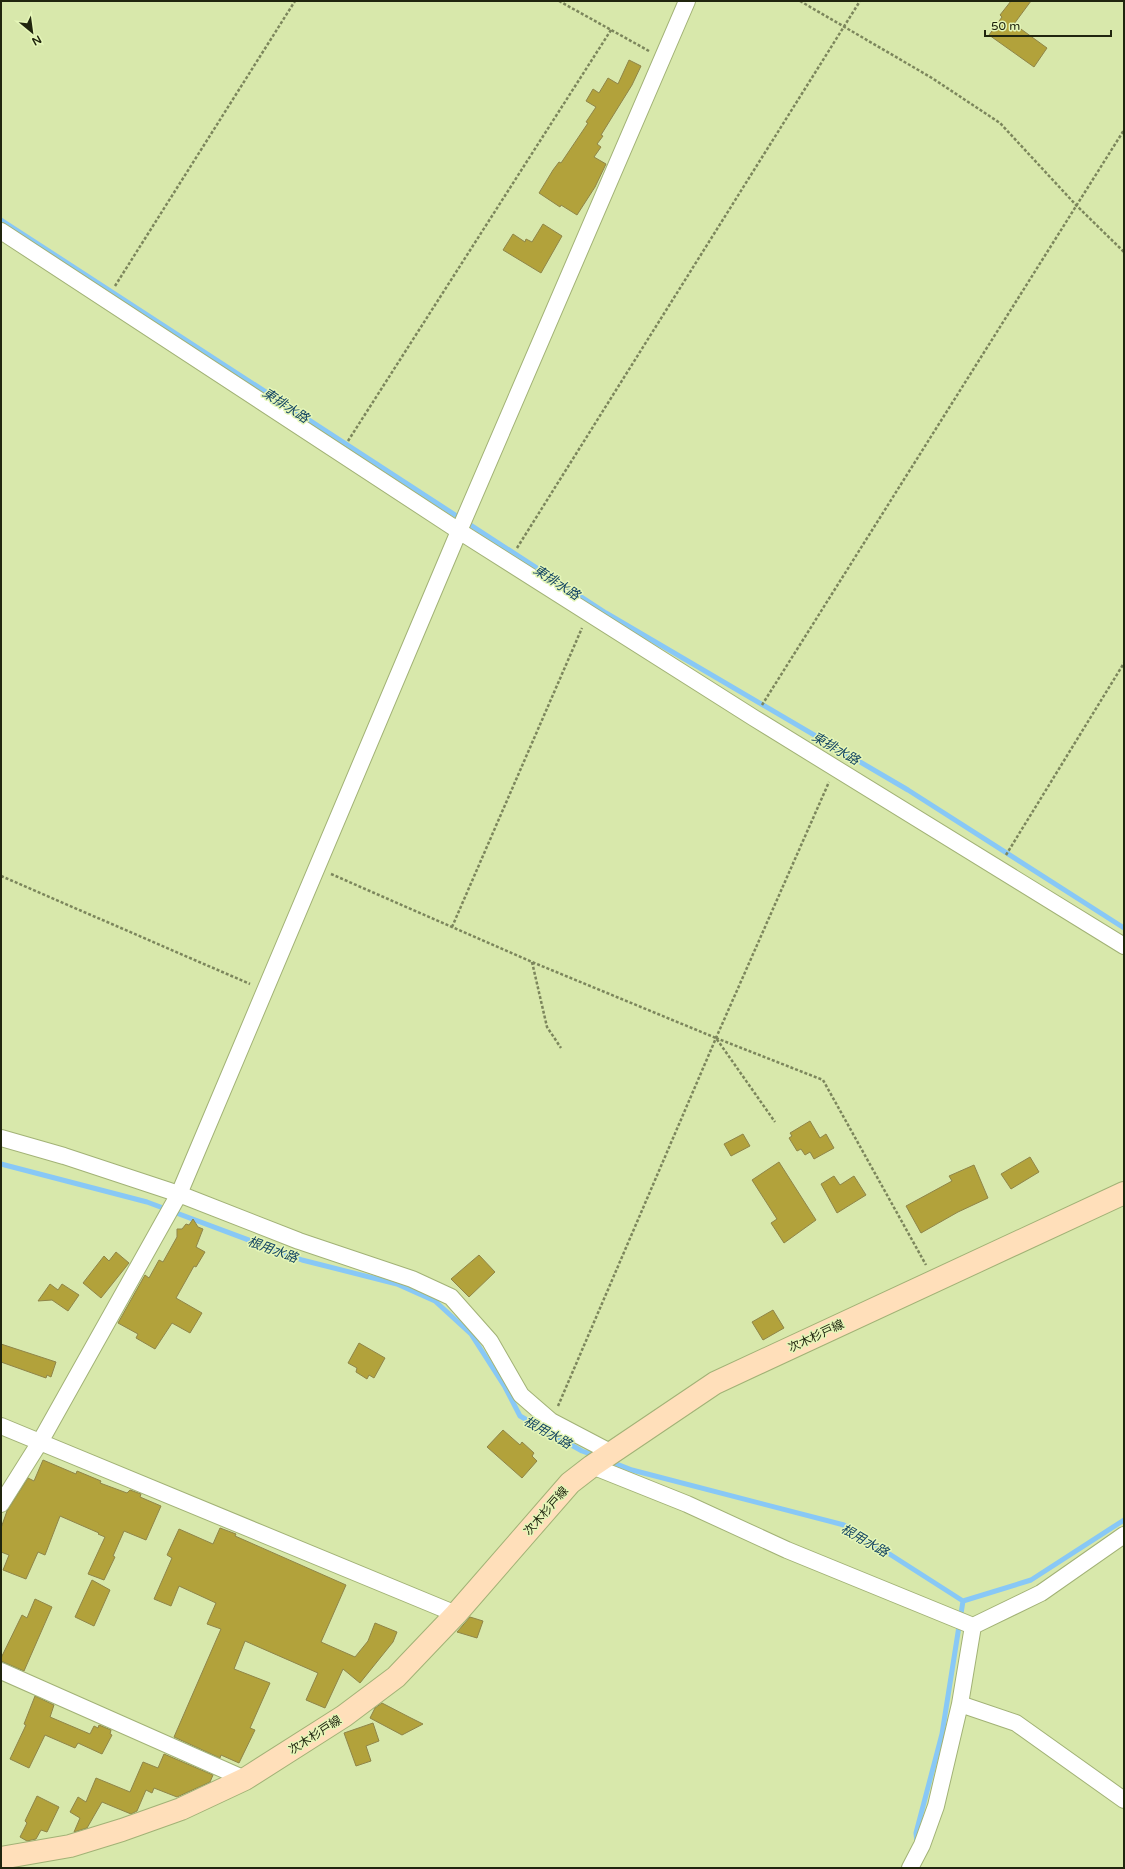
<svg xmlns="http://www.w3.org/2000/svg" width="1125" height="1869" viewBox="0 0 1125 1869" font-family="'Varela Round','Noto Sans JP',sans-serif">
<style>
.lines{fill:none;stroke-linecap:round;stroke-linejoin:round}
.stream{stroke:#88c8f6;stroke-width:5}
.building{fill:#b2a23b;stroke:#8f8548}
.minor-casing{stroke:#a2b276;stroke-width:18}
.secondary-casing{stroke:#a2b276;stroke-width:24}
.path{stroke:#7c865c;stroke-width:2.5;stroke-dasharray:3 2;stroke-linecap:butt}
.minor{stroke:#fff;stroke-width:16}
.secondary{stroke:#ffdfba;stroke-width:22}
.labels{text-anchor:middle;stroke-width:3;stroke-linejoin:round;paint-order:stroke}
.street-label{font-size:12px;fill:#20250e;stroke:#e5f6b8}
.water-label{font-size:13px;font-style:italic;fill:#124462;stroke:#e5f6b8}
</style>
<rect width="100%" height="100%" fill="#d8e8ab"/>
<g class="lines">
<path class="stream" d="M 1,220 L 606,613 L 908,790 L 1124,928
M 1,1164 L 147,1202 L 302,1260 L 397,1284 L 435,1301 L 471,1334 L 505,1387 L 520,1416 L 582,1451 L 596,1456
M 609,1461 L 632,1470 L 844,1525 L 963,1601 L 1031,1580 L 1124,1520
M 917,1843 L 916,1833 L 942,1734 L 963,1601"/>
</g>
<path class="building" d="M 1011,1 L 1031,1 L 1014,24 L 1047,48 L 1034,67 L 989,35 L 1002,17 L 1000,15 Z
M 629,60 L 641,66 L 632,85 L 601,135 L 603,136 L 597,144 L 601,147 L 594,157 L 606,164 L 595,187 L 577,215 L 561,205 L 560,207 L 539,193 L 553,170 L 559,162 L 561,163 L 588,123 L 586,122 L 596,107 L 586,101 L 593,89 L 599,93 L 608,78 L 618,84 Z
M 543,224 L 562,236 L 541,273 L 503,250 L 513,234 L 525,242 L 526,239 L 532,242 Z
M 810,1121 L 820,1138 L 826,1134 L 834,1148 L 814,1159 L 810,1152 L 805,1155 L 801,1149 L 797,1151 L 789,1138 L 792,1136 L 790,1133 Z
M 743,1134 L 750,1146 L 731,1156 L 724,1144 Z
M 1030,1157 L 1039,1172 L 1011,1189 L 1001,1174 Z
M 779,1162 L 816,1220 L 784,1243 L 771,1223 L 777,1219 L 752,1180 Z
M 974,1165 L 988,1198 L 958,1212 L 921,1233 L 906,1206 L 952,1181 L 949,1176 Z
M 834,1176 L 840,1185 L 854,1176 L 866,1195 L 837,1213 L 821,1184 Z
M 193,1219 L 198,1227 L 203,1229 L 196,1247 L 205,1252 L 196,1267 L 194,1266 L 176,1298 L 202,1313 L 190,1333 L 172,1323 L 155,1349 L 136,1338 L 138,1334 L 118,1323 L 145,1275 L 149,1278 L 159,1260 L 163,1262 L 177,1237 L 177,1229 L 182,1229 L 186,1224 L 189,1225 Z
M 116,1252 L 129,1263 L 101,1298 L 83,1283 L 104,1256 L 109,1261 Z
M 479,1255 L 495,1272 L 469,1297 L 451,1279 Z
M 50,1284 L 58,1290 L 62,1284 L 79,1295 L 68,1311 L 52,1300 L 38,1301 Z
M 773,1310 L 784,1328 L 763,1340 L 752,1322 Z
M 359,1343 L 385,1358 L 374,1378 L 369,1375 L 367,1379 L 356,1372 L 357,1368 L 348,1363 Z
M 1,1344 L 56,1362 L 51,1377 L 47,1375 L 46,1378 L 1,1362 Z
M 503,1430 L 520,1445 L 522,1442 L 534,1453 L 532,1456 L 537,1461 L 522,1478 L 487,1447 Z
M 43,1460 L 76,1474 L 77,1471 L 101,1481 L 100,1483 L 127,1493 L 130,1490 L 141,1494 L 140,1497 L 161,1506 L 146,1540 L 124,1531 L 113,1556 L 115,1557 L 104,1580 L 88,1574 L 105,1537 L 98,1534 L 99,1533 L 60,1516 L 45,1555 L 38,1552 L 26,1579 L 3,1570 L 9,1555 L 1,1552 L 1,1528 L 7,1511 L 28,1478 L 34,1481 Z
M 220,1528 L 236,1534 L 235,1536 L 346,1585 L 321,1642 L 355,1657 L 368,1641 L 375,1623 L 397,1632 L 393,1642 L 360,1683 L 343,1669 L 325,1708 L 306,1700 L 318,1673 L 245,1641 L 234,1669 L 270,1683 L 250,1728 L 255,1730 L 239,1763 L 221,1755 L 220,1758 L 174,1737 L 221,1629 L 207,1624 L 216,1603 L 179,1586 L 171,1606 L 154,1599 L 172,1558 L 167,1555 L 179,1529 L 213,1544 Z
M 92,1580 L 110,1590 L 94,1626 L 75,1617 Z
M 35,1599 L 52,1607 L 24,1671 L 1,1661 L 1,1658 L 22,1615 L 27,1618 Z
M 470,1617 L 483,1621 L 477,1638 L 457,1632 Z
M 35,1696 L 54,1705 L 50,1717 L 90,1734 L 94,1726 L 98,1728 L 99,1725 L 111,1730 L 110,1734 L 112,1735 L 102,1754 L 78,1743 L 75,1748 L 45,1735 L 29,1768 L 10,1759 L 26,1725 L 24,1724 Z
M 382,1703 L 409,1717 L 423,1724 L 402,1735 L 370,1718 L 375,1708 Z
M 373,1723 L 379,1741 L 366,1746 L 371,1761 L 356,1766 L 344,1733 Z
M 164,1754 L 213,1775 L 210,1782 L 177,1797 L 154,1788 L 152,1793 L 146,1790 L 137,1811 L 131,1814 L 102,1802 L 87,1828 L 74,1832 L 80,1818 L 70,1812 L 78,1797 L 86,1802 L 96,1778 L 130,1792 L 143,1762 L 158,1768 Z
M 37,1796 L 59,1807 L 47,1832 L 41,1830 L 36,1839 L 27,1841 L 20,1837 L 27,1823 L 25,1821 Z"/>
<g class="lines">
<g class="minor-casing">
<path id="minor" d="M 1,231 L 459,531 L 754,718 L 1124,946
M 1,1138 L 64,1156 L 179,1194 L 299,1241 L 412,1279 L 451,1297 L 490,1341 L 521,1395 L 551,1421 L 612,1453
M 1,1426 L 456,1614
M 592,1466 L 687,1504 L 787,1550 L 973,1626 L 1041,1593 L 1124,1535
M 1,1504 L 40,1442 L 179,1194 L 459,531 L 687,1
M 1,1671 L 245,1779
M 960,1704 L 1016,1723 L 1124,1800
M 910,1868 L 922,1845 L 936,1806 L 960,1704 L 973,1626"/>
</g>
<g class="secondary-casing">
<path id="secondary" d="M 1,1858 L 70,1846 L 122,1830 L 181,1809 L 245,1779 L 344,1716 L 396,1677 L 456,1614 L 570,1483 L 592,1466 L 715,1383 L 1124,1193"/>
</g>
<path class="path" d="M 559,1 L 649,51
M 800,1 L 932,78 L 1000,123 L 1076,205 L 1124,252
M 115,286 L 295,1
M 348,441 L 611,30
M 517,548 L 860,1
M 762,705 L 1124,130
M 1006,855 L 1124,663
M 331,874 L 532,962 L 716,1038 L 775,1122
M 1,876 L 250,984
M 452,927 L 582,628
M 532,962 L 547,1027 L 561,1048
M 716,1038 L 823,1080 L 926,1265
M 558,1406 L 716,1038 L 829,782"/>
<use href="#minor" class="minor"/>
<use href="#secondary" class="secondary"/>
</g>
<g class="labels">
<g class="street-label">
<text transform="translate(816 1336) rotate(-25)" y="4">次木杉戸線</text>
<text transform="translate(546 1511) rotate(-49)" y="4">次木杉戸線</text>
<text transform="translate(315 1735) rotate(-33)" y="4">次木杉戸線</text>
</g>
<g class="water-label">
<text transform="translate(286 405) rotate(33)" y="5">東排水路</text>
<text transform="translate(557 582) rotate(33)" y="5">東排水路</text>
<text transform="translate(836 748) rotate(30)" y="5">東排水路</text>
<text transform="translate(273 1249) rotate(20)" y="5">根用水路</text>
<text transform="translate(548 1432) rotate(29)" y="5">根用水路</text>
<text transform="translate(865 1540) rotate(30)" y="5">根用水路</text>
</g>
</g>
<rect width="1125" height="1869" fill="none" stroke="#20250e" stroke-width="4"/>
<g transform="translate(32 32) rotate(151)" stroke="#e5f6b8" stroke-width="3" paint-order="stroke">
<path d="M0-3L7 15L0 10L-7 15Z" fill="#20250e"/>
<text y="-6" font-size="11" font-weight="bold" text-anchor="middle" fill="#20250e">N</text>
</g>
<path d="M985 30v6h126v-6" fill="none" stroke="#20250e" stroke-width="2"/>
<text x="991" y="30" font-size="12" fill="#20250e" stroke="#e5f6b8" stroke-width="3" paint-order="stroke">50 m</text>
</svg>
